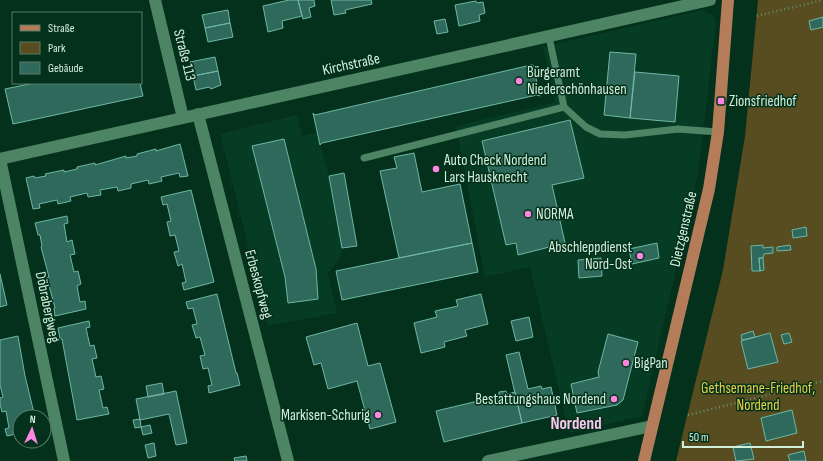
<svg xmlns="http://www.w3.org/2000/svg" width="823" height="461" viewBox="0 0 823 461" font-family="'Sofia Sans Condensed',sans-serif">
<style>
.built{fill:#063c23}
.green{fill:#574d21}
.building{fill:#2e695c;stroke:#6fb7a5}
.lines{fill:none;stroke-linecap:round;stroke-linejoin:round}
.path{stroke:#658b76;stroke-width:2.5;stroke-dasharray:1 3;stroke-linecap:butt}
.service{stroke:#4d8464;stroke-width:7}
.minor{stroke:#4d8464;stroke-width:12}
.tertiary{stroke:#4d8464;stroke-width:12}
.primary{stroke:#b57c59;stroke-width:12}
.poi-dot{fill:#fd86e1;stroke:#04311b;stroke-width:1.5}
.labels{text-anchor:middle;stroke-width:3;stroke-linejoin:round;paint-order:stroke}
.street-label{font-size:15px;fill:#d2efdc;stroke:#04311b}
.poi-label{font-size:15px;fill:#d2efdc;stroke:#04311b;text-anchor:start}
.park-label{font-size:15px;fill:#edcf43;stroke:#04311b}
.quarter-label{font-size:17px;font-weight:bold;fill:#fdc6ed;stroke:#04311b}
</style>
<rect width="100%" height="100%" fill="#04311b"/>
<path class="built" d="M 702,10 L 713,15 L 716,22 L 698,175 L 642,416 L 569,433 L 530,267 L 485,277 L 456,126 L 555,102 L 543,47 Z
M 297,115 L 302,136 L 317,132 L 329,176 L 342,248 L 340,257 L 328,273 L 337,313 L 268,326 L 220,134 Z"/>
<path class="green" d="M 758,0 L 823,0 L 823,461 L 676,461 L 723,270 L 745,136 Z"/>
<path class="building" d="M 289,0 L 298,0 L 302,16 L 282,21 L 283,28 L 268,32 L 263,6 Z
M 298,0 L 314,0 L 315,6 L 309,8 L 311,17 L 303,19 Z
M 331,0 L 371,0 L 372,4 L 345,10 L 346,13 L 334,15 Z
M 476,1 L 477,3 L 483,2 L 485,13 L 479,15 L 480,21 L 459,26 L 455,5 Z
M 228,10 L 230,23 L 205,28 L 202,15 Z
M 823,17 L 823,27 L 811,30 L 809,21 Z
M 445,19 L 448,32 L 437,34 L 434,21 Z
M 230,23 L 233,37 L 208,42 L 205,28 Z
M 610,52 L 636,54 L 630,118 L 604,115 Z
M 215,57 L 218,71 L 193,76 L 190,62 Z
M 531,65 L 533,65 L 540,96 L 537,95 L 322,143 L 320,145 L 313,113 L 315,115 Z
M 218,71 L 221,85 L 211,89 L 209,87 L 196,90 L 193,76 Z
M 635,72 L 679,76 L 675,122 L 630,118 Z
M 34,83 L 140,83 L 143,96 L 13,124 L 5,89 Z
M 570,120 L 584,178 L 552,185 L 565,243 L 518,255 L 516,243 L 506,245 L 482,141 Z
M 284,139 L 316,269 L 318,299 L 288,303 L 285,277 L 252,146 Z
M 180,144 L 188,176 L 180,177 L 179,173 L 161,177 L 162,181 L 149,184 L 148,180 L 131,184 L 131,188 L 118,191 L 117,187 L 100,190 L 101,195 L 88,197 L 87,193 L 70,197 L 71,201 L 58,204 L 57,200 L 39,204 L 40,208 L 33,209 L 26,178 L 34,176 L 35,178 L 46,176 L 45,174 L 64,170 L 64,172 L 77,169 L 77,167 L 95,163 L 95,165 L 126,156 L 126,158 L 137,156 L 137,154 L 156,149 L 156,151 Z
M 414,153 L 422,192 L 460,184 L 472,243 L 399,258 L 380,171 L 397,168 L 394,157 Z
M 344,173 L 357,246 L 342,248 L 329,176 Z
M 191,190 L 214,282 L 184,290 L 182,283 L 186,282 L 182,264 L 178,266 L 174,252 L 179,251 L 175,235 L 170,236 L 167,222 L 171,221 L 167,204 L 163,205 L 161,197 Z
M 67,216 L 68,223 L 64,224 L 67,242 L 72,240 L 75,254 L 70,255 L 74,272 L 78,271 L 81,284 L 77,286 L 80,302 L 85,301 L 86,309 L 55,316 L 54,308 L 55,308 L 47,278 L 49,277 L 41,247 L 42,246 L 40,235 L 38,235 L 35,223 Z
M 806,227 L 807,236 L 793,238 L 792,230 Z
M 472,243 L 478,272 L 342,300 L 336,271 Z
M 657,243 L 659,258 L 632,264 L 629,249 Z
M 763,245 L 763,248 L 773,247 L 773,253 L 764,254 L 763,258 L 759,258 L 760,271 L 752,271 L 751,246 Z
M 790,245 L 791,250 L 777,251 L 777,247 Z
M 601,258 L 602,276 L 579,278 L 578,260 Z
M 759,258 L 763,258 L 764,270 L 760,271 Z
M 0,274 L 7,305 L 0,307 Z
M 217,294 L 236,373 L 237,373 L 240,385 L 209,393 L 208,386 L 212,385 L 208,368 L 203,369 L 200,356 L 205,355 L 200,337 L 196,338 L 192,325 L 197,324 L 193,308 L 188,309 L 186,302 Z
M 481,294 L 488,324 L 465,330 L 467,336 L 444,342 L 445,347 L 421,353 L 414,323 L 437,317 L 435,311 L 458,306 L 456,300 Z
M 529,317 L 533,337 L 516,341 L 511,321 Z
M 89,321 L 90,327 L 86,328 L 90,346 L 94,345 L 97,358 L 92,359 L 96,377 L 101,376 L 104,389 L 99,390 L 103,408 L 107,407 L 109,414 L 77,420 L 62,339 L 60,339 L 58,328 Z
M 357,323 L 368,366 L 380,363 L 396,422 L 370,429 L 357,381 L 328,389 L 321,363 L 314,365 L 306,337 Z
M 753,331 L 755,337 L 742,340 L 741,335 Z
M 770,333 L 778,362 L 748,369 L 741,341 Z
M 789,333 L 792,342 L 784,344 L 781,335 Z
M 608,334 L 638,342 L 623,400 L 617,405 L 577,413 L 571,384 L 599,377 L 598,372 Z
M 18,336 L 25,376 L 35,417 L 20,417 L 20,433 L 7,436 L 5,429 L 9,428 L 6,411 L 2,412 L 0,404 L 0,398 L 3,397 L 0,385 L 0,340 Z
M 519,352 L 528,389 L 541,386 L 542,389 L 551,387 L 557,415 L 522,423 L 506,355 Z
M 162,383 L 164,394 L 148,397 L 146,386 Z
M 176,391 L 187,443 L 176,445 L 169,414 L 140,420 L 136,399 Z
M 506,391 L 507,394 L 515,392 L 522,423 L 444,442 L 436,411 L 499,396 L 499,392 Z
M 792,410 L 797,433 L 766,441 L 761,418 Z
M 140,419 L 141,427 L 135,428 L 133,420 Z
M 150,425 L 152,433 L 143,435 L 141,427 Z
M 154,443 L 156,456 L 148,458 L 145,445 Z
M 750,443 L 754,459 L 736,461 L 733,447 Z
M 804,451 L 806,461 L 790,461 L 788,455 Z
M 246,456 L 247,461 L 235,461 L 234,458 Z"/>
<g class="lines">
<path class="path" d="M 757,16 L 823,0
M 688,415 L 823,381"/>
<path class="service" d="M 549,37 L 564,107 L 586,127 L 600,134 L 625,135 L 678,129 L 718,132
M 364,158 L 564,107"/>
<path class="minor" d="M 155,0 L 183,118
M 198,114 L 288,461
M 0,159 L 710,0
M 0,159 L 64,461"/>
<path class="tertiary" d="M 488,461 L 652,426"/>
<path class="primary" d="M 644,461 L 709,189 L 718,132 L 728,0"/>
</g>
<g class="poi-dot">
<circle cx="519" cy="81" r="4"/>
<rect x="717" y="97" width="8" height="8" rx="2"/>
<circle cx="436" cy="169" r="4"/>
<circle cx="528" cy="214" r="4"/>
<circle cx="640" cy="256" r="4"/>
<circle cx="626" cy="363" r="4"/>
<circle cx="614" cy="399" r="4"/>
<circle cx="378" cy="415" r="4"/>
</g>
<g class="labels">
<g class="street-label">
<text transform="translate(185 55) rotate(76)" y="5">Straße 113</text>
<text transform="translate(351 64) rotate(-12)" y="5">Kirchstraße</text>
<text transform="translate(683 229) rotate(-77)" y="5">Dietzgenstraße</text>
<text transform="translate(259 284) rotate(75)" y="5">Erbeskopfweg</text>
<text transform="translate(48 307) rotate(78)" y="5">Döbrabergweg</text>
</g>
<g class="poi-label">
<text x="527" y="77">Bürgeramt<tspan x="527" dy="17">Niederschönhausen</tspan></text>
<text x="729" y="106">Zionsfriedhof</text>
<text x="444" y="165">Auto Check Nordend<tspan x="444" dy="17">Lars Hausknecht</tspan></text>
<text x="536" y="219">NORMA</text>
<text x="632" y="252" text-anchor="end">Abschleppdienst<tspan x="632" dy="17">Nord-Ost</tspan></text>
<text x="634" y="368">BigPan</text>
<text x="606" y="404" text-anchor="end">Bestattungshaus Nordend</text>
<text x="370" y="420" text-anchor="end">Markisen-Schurig</text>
</g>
<g class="park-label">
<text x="758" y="393">Gethsemane-Friedhof,<tspan x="758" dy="17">Nordend</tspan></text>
</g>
<g class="quarter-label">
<text x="576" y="429">Nordend</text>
</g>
</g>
<rect x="12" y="12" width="130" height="72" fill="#04311b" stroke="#567d68"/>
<rect x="20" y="25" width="20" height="6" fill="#b57c59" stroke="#567d68"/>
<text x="48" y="32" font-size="12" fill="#d2efdc">Straße</text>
<rect x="20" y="42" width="20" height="12" fill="#574d21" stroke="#567d68"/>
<text x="48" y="52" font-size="12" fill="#d2efdc">Park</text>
<rect x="20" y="62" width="20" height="12" fill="#2e695c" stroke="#567d68"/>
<text x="48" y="72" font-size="12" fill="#d2efdc">Gebäude</text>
<g transform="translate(32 429) rotate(4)"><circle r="19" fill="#04311b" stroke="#567d68"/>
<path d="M0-3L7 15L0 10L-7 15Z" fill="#fd86e1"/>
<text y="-6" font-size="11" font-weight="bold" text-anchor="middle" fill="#d2efdc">N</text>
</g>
<path d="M683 441v6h120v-6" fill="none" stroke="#d2efdc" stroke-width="2"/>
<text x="689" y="441" font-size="12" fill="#d2efdc" stroke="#04311b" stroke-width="3" paint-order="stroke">50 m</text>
</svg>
